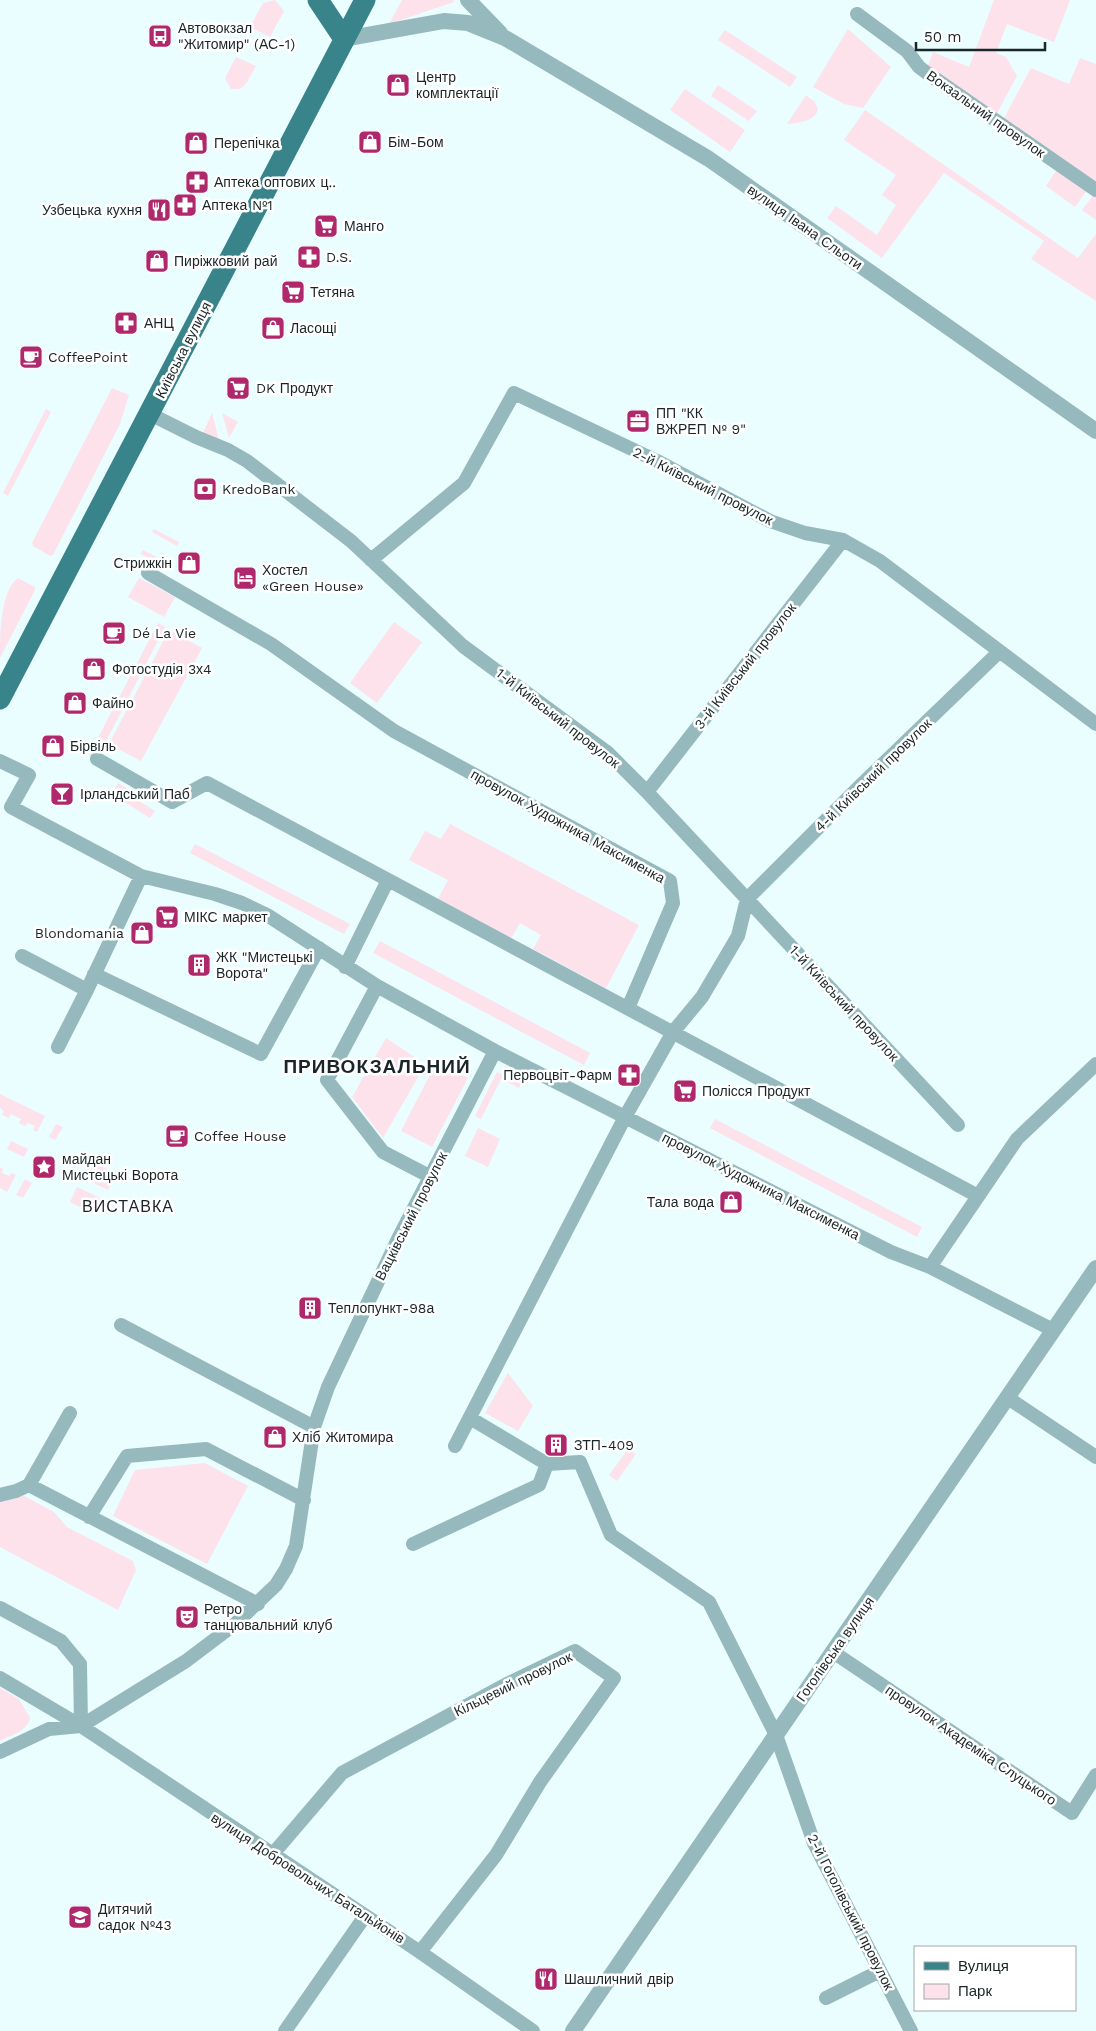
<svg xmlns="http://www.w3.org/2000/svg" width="1096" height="2031" viewBox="0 0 1096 2031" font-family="'Work Sans',sans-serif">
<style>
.green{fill:#fde2eb}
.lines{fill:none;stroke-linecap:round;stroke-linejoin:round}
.minor{stroke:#95b9bd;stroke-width:14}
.tertiary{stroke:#95b9bd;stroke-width:16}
.primary{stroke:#39838b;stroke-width:21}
.labels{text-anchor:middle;stroke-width:5;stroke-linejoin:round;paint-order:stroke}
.poi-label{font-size:14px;fill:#192526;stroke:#fff;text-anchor:start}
.street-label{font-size:14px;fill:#192526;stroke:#fff}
.quarter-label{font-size:16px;letter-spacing:1px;fill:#192526;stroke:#fff}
.district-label{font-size:19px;font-weight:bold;letter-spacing:1px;fill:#192526;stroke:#fff}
</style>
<rect width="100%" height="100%" fill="#eafdff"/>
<path class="green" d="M 275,0 L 284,11 L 270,37 L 250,27 L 263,3 Z
M 402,0 L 453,0 L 454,2 L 389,24 Z
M 994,0 L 1070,0 L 1054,42 L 1007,24 L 996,53 L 1006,57 L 1017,76 L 996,115 L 927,68 L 933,52 L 969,67 Z
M 848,29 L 891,67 L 863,108 L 844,104 L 813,87 Z
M 725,30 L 797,77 L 790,87 L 718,40 Z
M 236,57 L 256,66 L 247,82 L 240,89 L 231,89 L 225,78 Z
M 1080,58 L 1096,64 L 1096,185 L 1003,120 L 1031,68 L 1069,84 Z
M 718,85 L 757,111 L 749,121 L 711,96 Z
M 685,89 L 745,130 L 730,152 L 670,110 Z
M 806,95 L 815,102 L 818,110 C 814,122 797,123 787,124 Z
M 865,110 L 1078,258 L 1096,234 L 1096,301 L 1031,259 L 1044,241 L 944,173 L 882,258 L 827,218 L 836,206 L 877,235 L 896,205 L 882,195 L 896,175 L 844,140 Z
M 1058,168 L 1088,189 L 1075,207 L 1046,186 Z
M 1094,194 L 1096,195 L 1096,220 L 1082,210 Z
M 112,388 L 129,395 L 120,424 L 53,555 L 50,556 L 33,546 L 32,543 Z
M 46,409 L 51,412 L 8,496 L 3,493 Z
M 212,413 L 219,440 L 203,433 Z
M 222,413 L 238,422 L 229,438 Z
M 154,529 L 179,542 L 177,546 L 152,532 Z
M 143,550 L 168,563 L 166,567 L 141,554 Z
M 18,578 L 35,587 L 35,590 L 0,658 C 0,635 0,591 18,578 Z
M 139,578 L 175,597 L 164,617 L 128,597 Z
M 394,622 L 422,642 L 377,703 L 350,683 Z
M 158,623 L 165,627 L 97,759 L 89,755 Z
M 169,630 L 202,648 L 141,761 L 109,744 Z
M 118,783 L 130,790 L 128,794 L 155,811 L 150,818 L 123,801 L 127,795 L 115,788 Z
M 450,824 L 639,925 L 606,988 L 533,949 L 541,935 L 520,923 L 511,938 L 438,899 L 448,880 L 409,860 L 425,831 L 441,839 Z
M 195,844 L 350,924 L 344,934 L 190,853 Z
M 380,941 L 590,1053 L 584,1065 L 373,953 Z
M 386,1038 L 416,1058 L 411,1067 L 421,1072 L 383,1138 L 352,1097 Z
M 437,1061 L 468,1078 L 432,1147 L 401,1131 Z
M 497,1072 L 521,1084 L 519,1088 L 501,1079 L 481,1119 L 475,1116 Z
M 0,1094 L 45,1116 L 37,1132 L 33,1130 L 35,1126 L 28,1123 L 25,1126 L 19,1123 L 21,1119 L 11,1114 L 9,1118 L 2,1115 L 4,1111 L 0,1108 Z
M 715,1119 L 922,1227 L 917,1237 L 710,1128 Z
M 56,1124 L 63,1127 L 55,1140 L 49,1137 Z
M 478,1128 L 500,1139 L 488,1167 L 465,1156 Z
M 11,1141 L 28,1149 L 24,1157 L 7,1149 Z
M 91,1162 L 116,1173 L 108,1190 L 83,1178 Z
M 0,1167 L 3,1169 L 2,1173 L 9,1176 L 11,1173 L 16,1175 L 7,1192 L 0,1188 Z
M 25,1179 L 32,1183 L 23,1198 L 16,1195 Z
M 77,1187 L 102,1199 L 95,1214 L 70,1202 Z
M 508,1373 L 533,1406 L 518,1431 L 485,1413 Z
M 628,1449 L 636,1454 L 617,1481 L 609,1475 Z
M 205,1463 L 248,1486 L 207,1564 L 113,1516 L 135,1470 Z
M 0,1489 L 13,1490 L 54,1512 L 67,1527 L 133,1561 L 136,1570 L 118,1610 L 0,1547 Z
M 0,1688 L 19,1699 L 30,1718 C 27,1732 11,1735 0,1741 Z"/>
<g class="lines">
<path class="minor" d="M 857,14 L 907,51 L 919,67 L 927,73 L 1096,190
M 150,414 L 196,437 L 228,450 L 247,461 L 351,541 L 463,646 L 608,753 L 647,792 L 958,1125
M 371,560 L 464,483 L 514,393 L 657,461 L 770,521 L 805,533 L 843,540 L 880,561 L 1096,724
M 148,573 L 271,644 L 394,731 L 670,881 L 673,903 L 628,1008
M 97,759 L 172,802 L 207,783 L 978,1196
M 0,761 L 29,775 L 11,807 L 141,876 L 215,894 L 242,903 L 267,915 L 377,986 L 495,1051 L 891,1252 L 930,1267 L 1053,1330
M 647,792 L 843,540
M 22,956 L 87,990 L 141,876
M 345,967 L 388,880
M 94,974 L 261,1054 L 319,948
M 377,986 L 327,1080 L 383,1152 L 431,1177
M 58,1047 L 87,990
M 930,1267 L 1017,1139 L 1096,1064
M 121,1325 L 314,1427
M 1008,1398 L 1096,1457
M 470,1418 L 547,1464 L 580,1462 L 611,1535 L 709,1602 L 776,1735 L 814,1843 L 911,2031
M 455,1446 L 625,1117 L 673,1032 L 702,997 L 738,936 L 747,899 L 859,787 L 999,652
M 29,1485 L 70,1413
M 0,1495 L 16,1491 L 29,1485 L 258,1604
M 89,1517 L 127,1456 L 206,1449 L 304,1500
M 413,1544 L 539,1485 L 547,1464
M 0,1608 L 61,1641 L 80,1664 L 81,1726
M 833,1652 L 1072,1813 L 1096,1775
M 0,1678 L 81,1726 L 420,1952 L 533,2031
M 0,1752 L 49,1729 L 81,1726 L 186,1661 L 235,1624 L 276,1585 L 286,1569 L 296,1546 L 314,1427 L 328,1387 L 399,1237 L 495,1051
M 272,1855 L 342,1773 L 509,1683 L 575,1651 L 614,1678 L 540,1782 L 496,1855 L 420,1952
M 826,1998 L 880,1971
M 285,2031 L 365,1916"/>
<path class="tertiary" d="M 468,0 L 500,33
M 344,39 L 444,21 L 468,23 L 505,38 L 709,159 L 1096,431
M 573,2031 L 1096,1268"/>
<path class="primary" d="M 318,0 L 344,39
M 0,699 L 365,0"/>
</g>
<defs>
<g id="bus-square" transform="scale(1.25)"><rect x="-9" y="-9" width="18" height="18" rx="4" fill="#b0286c" stroke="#fff"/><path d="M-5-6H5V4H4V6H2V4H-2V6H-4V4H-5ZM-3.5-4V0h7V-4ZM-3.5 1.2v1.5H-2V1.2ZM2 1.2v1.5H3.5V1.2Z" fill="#fff"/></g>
<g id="shop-square" transform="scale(1.25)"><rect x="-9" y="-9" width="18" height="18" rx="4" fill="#b0286c" stroke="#fff"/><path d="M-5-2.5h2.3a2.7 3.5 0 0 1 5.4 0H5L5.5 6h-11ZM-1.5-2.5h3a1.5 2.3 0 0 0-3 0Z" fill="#fff"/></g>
<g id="pharmacy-square" transform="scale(1.25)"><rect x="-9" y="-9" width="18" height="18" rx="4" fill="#b0286c" stroke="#fff"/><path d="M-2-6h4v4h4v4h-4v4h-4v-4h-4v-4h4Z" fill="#fff"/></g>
<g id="restaurant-square" transform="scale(1.25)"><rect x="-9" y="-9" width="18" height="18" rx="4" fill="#b0286c" stroke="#fff"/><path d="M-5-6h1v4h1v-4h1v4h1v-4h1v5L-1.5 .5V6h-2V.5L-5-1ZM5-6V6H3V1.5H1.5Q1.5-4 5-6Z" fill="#fff"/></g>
<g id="supermarket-square" transform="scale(1.25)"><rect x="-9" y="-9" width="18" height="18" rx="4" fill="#b0286c" stroke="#fff"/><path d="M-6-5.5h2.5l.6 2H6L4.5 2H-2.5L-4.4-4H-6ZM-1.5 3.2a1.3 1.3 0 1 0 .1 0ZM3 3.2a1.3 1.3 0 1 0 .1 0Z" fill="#fff"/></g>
<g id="cafe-square" transform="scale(1.25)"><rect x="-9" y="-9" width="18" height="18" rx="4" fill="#b0286c" stroke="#fff"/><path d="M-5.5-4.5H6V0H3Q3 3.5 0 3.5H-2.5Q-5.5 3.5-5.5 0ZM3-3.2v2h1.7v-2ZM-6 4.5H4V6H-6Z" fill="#fff"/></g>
<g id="office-square" transform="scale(1.25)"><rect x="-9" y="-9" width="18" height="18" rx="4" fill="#b0286c" stroke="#fff"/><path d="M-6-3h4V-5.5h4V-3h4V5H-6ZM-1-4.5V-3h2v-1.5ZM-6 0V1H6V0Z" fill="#fff"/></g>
<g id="bank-square" transform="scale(1.25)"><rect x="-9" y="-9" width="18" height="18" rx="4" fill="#b0286c" stroke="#fff"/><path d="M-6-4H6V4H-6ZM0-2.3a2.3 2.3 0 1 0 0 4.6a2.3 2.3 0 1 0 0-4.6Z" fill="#fff"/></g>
<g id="hotel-square" transform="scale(1.25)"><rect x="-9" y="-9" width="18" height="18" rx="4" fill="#b0286c" stroke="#fff"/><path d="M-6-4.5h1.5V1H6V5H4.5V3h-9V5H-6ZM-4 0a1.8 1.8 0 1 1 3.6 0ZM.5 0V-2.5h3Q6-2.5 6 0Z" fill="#fff"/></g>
<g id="bar-square" transform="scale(1.25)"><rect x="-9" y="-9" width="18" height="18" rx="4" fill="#b0286c" stroke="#fff"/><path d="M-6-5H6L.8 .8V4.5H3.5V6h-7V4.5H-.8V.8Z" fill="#fff"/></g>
<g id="building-square" transform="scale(1.25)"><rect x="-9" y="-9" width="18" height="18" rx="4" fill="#b0286c" stroke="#fff"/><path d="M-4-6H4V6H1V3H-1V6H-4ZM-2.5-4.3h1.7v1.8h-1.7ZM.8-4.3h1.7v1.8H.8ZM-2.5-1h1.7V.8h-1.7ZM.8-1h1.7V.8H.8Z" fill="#fff"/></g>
<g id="sight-square" transform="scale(1.25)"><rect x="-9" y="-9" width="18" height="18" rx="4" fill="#b0286c" stroke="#fff"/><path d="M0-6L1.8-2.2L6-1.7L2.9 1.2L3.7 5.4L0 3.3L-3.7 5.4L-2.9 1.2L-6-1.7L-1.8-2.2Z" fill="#fff"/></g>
<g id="theatre-square" transform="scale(1.25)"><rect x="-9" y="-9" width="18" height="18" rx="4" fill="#b0286c" stroke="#fff"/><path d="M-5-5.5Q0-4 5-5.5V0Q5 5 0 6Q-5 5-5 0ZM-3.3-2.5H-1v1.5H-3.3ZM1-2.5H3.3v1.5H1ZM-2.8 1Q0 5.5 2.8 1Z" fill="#fff"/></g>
<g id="school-square" transform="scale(1.25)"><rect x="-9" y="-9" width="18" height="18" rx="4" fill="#b0286c" stroke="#fff"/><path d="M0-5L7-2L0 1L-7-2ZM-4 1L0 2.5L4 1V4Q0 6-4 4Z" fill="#fff"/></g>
</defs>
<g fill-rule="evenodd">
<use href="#bus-square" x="160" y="36"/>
<use href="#shop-square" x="398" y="85"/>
<use href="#shop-square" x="370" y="142"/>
<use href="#shop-square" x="196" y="143"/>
<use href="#pharmacy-square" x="197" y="182"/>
<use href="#pharmacy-square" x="185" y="205"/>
<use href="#restaurant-square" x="159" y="210"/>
<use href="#supermarket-square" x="326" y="226"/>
<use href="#pharmacy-square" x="309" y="257"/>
<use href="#shop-square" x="157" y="261"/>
<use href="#supermarket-square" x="293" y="292"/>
<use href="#pharmacy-square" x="126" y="323"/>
<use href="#shop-square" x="273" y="328"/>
<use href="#cafe-square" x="31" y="357"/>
<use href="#supermarket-square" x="238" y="388"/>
<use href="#office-square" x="638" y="421"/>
<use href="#bank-square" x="205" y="489"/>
<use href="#shop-square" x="189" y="563"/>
<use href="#hotel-square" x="245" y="578"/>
<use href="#cafe-square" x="114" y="633"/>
<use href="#shop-square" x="94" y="669"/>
<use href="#shop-square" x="75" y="703"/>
<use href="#shop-square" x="53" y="746"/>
<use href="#bar-square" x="62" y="794"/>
<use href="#supermarket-square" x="167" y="917"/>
<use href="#shop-square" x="142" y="933"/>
<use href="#building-square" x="199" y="965"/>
<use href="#pharmacy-square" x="629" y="1075"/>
<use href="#supermarket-square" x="685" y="1091"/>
<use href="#cafe-square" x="177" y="1136"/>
<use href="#sight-square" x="44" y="1167"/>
<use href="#shop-square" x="731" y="1202"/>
<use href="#building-square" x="310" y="1308"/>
<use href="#shop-square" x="275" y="1437"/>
<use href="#building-square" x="556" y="1445"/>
<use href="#theatre-square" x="187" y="1617"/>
<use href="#school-square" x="80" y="1917"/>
<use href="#restaurant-square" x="546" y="1979"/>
</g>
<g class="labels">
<g class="poi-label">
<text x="178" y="33">Автовокзал<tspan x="178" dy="16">"Житомир" (АС-1)</tspan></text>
<text x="416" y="82">Центр<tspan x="416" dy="16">комплектації</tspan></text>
<text x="388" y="147">Бім-Бом</text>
<text x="214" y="148">Перепічка</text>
<text x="214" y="187">Аптека оптових ц‥</text>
<text x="202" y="210">Аптека №1</text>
<text x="142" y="215" text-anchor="end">Узбецька кухня</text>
<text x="344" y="231">Манго</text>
<text x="326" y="262">D.S.</text>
<text x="174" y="266">Пиріжковий рай</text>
<text x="310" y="297">Тетяна</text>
<text x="144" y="328">АНЦ</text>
<text x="290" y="333">Ласощі</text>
<text x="48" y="362">CoffeePoint</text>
<text x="256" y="393">DK Продукт</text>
<text x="656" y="418">ПП "КК<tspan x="656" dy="16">ВЖРЕП № 9"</tspan></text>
<text x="222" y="494">KredoBank</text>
<text x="172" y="568" text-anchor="end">Стрижкін</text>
<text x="262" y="575">Хостел<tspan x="262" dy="16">«Green House»</tspan></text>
<text x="132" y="638">Dé La Vie</text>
<text x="112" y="674">Фотостудія 3х4</text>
<text x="92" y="708">Файно</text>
<text x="70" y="751">Бірвіль</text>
<text x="80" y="799">Ірландський Паб</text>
<text x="184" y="922">МІКС маркет</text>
<text x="124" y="938" text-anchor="end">Blondomania</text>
<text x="216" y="962">ЖК "Мистецькі<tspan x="216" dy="16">Ворота"</tspan></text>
<text x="612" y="1080" text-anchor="end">Первоцвіт-Фарм</text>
<text x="702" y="1096">Полісся Продукт</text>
<text x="194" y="1141">Coffee House</text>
<text x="62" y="1164">майдан<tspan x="62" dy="16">Мистецькі Ворота</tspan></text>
<text x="714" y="1207" text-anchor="end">Тала вода</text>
<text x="328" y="1313">Теплопункт-98а</text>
<text x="292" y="1442">Хліб Житомира</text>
<text x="574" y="1450">ЗТП-409</text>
<text x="204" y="1614">Ретро<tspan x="204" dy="16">танцювальний клуб</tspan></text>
<text x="98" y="1914">Дитячий<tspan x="98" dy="16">садок №43</tspan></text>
<text x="564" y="1984">Шашличний двір</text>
</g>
<g class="street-label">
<text transform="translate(986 114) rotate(35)" y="5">Вокзальний провулок</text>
<text transform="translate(805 227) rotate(35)" y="5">вулиця Івана Сльоти</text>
<text transform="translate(183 350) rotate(-63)" y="5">Київська вулиця</text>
<text transform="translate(703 486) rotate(27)" y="5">2-й Київський провулок</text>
<text transform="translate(745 666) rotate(-52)" y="5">3-й Київський провулок</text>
<text transform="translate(558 718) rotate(38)" y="5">1-й Київський провулок</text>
<text transform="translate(873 775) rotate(-44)" y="5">4-й Київський провулок</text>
<text transform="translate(568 826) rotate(29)" y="5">провулок Художника Максименка</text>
<text transform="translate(844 1003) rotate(47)" y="5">1-й Київський провулок</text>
<text transform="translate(761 1186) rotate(27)" y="5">провулок Художника Максименка</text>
<text transform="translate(411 1216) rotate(-63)" y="5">Вацківський провулок</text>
<text transform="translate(835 1649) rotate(-55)" y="5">Гоголівська вулиця</text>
<text transform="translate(513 1684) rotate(-26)" y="5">Кільцевий провулок</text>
<text transform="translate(971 1745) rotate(34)" y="5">провулок Академіка Слуцького</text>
<text transform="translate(308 1878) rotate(33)" y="5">вулиця Добровольчих Батальйонів</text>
<text transform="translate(851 1912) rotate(63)" y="5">2-й Гоголівський провулок</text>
</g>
<g class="quarter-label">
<text x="128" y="1212">ВИСТАВКА</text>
</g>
<g class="district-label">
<text x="377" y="1073">ПРИВОКЗАЛЬНИЙ</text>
</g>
</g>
<rect x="914" y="1946" width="162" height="65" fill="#ffffff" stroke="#a3a8a8"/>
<rect x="924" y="1962" width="25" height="8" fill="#39838b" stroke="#a3a8a8"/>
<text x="958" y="1971" font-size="15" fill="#192526">Вулиця</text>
<rect x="924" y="1984" width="25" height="15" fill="#fde2eb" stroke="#a3a8a8"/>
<text x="958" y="1996" font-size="15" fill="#192526">Парк</text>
<path d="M916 42v8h129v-8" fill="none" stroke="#192526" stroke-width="2.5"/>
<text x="924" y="42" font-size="15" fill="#192526" stroke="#ffffff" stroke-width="4" paint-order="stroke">50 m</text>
</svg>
